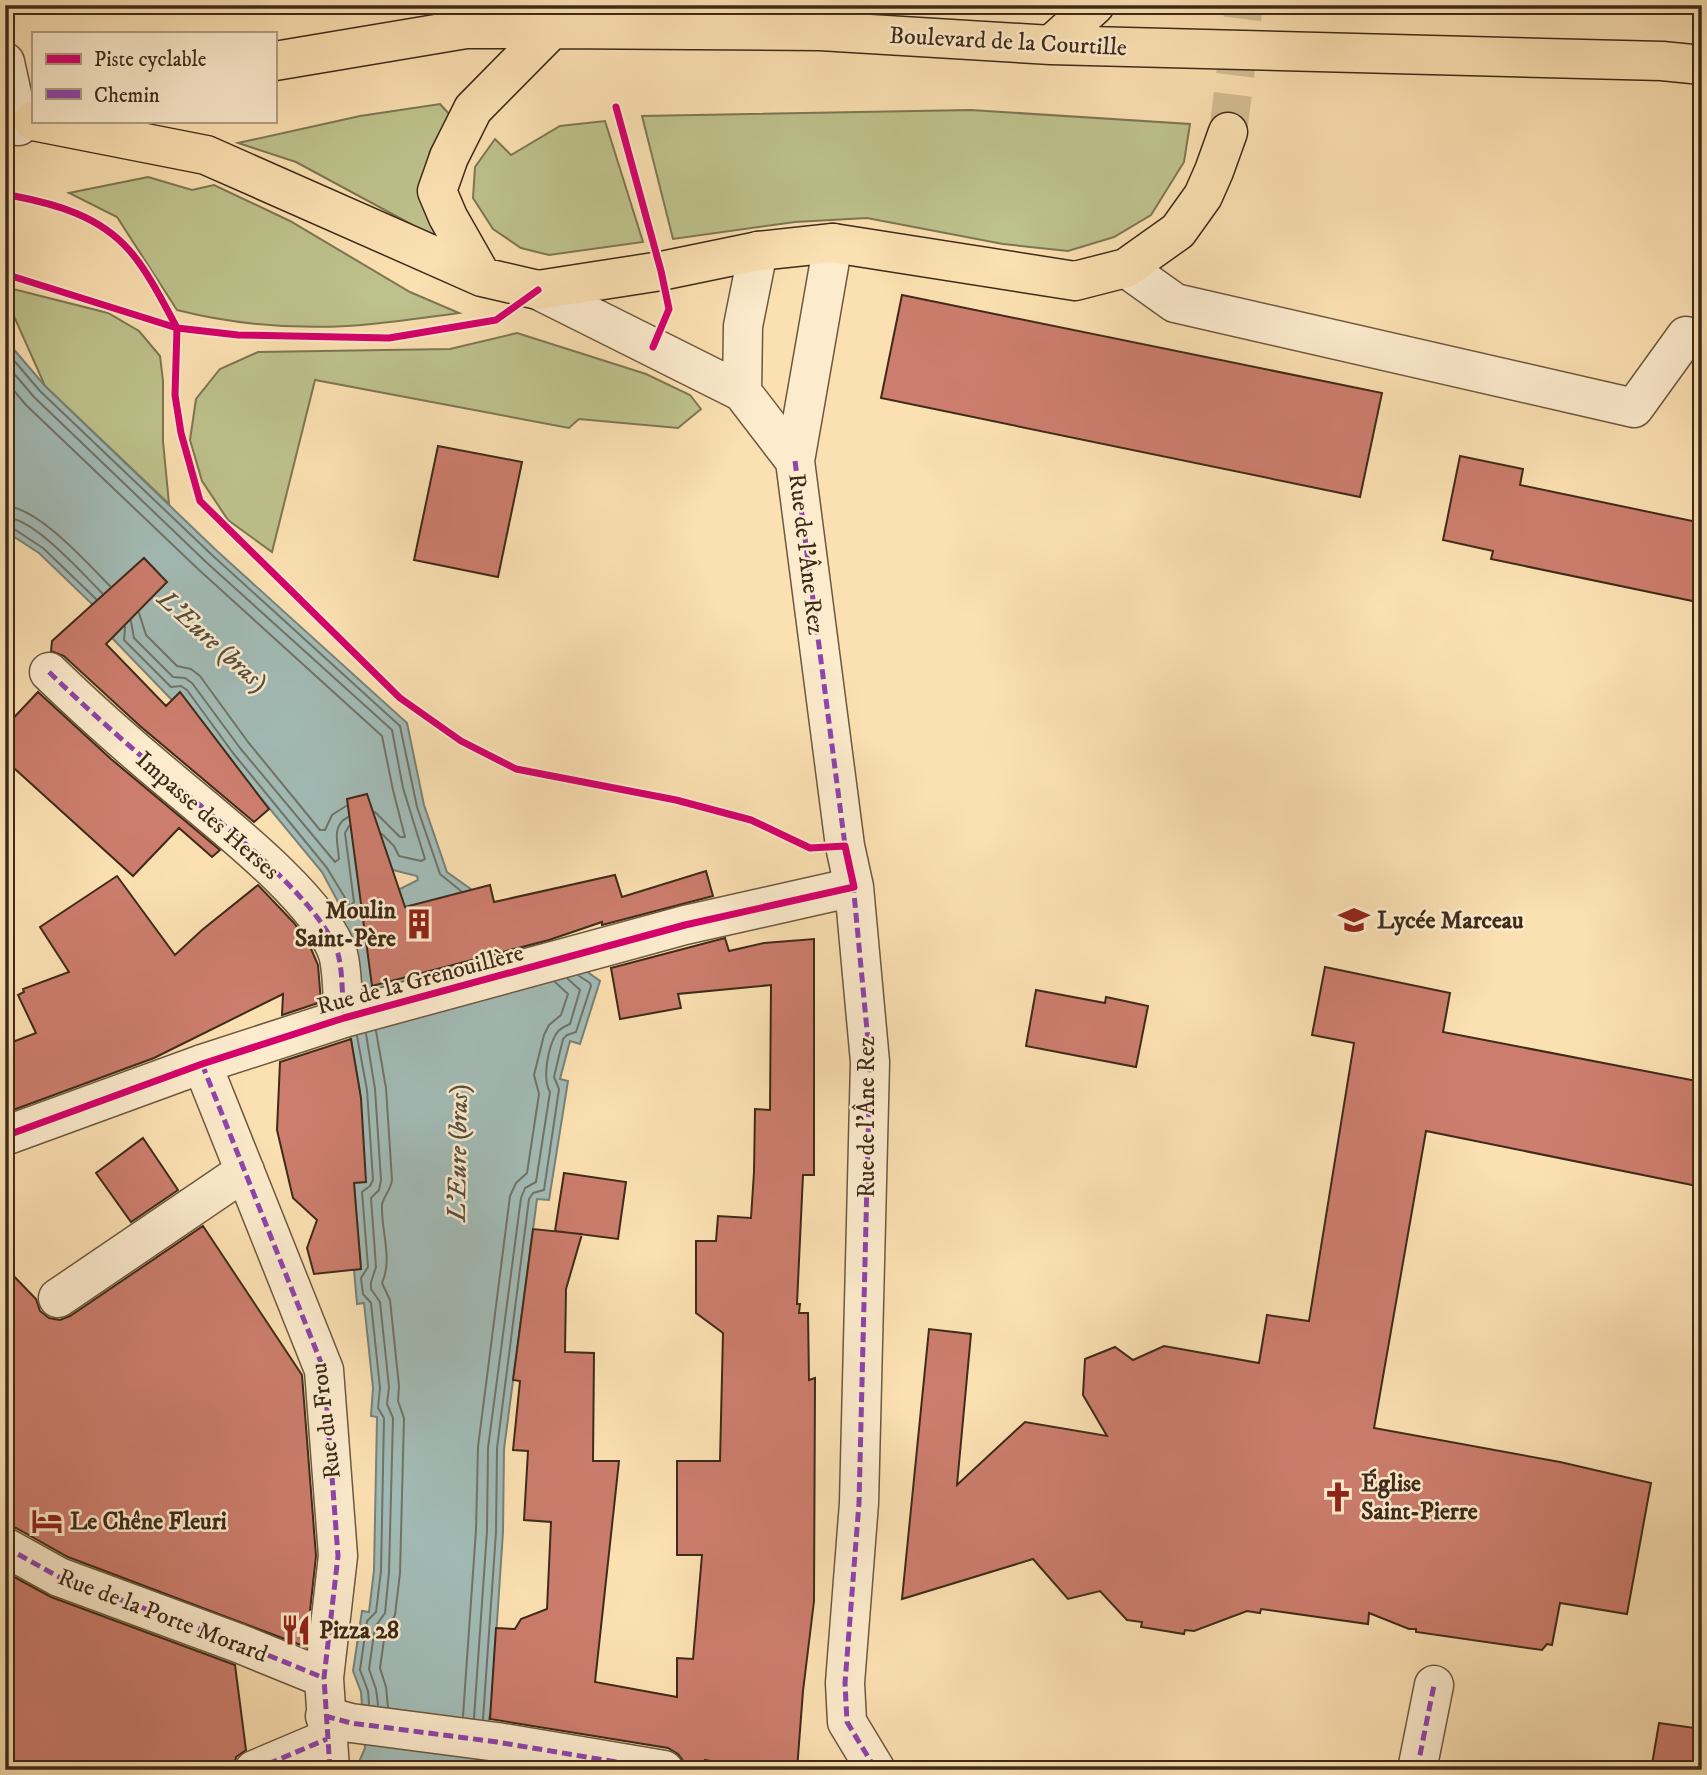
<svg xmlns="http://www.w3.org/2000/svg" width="1707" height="1775" viewBox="0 0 1707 1775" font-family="'IM FELL DW Pica',serif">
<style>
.green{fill:#bec28d;stroke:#7e7653;stroke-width:2}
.water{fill:#a2bbb6;stroke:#7a8177;stroke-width:2;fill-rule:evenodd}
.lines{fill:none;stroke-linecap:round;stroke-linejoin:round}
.shore{stroke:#707368;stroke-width:2}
.building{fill:#cc7d6d;stroke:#3e2b19;stroke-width:2}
.major-tunnel{stroke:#d5bc93;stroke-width:38;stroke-dasharray:38 19;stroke-linecap:butt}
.minor-casing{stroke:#6d583f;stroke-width:41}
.major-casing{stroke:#3e2b19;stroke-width:41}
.minor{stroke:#fcebcd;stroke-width:38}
.major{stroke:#fbe0b2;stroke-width:38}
.quiet{stroke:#8e44ad;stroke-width:5;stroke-dasharray:10 5;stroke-linecap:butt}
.cycleway-casing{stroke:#fcebcd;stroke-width:11}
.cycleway{stroke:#d6006c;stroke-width:7}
.labels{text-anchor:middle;stroke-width:5;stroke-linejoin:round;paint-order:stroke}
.street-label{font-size:24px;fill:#3e2b19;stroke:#fcebcd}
.poi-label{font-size:24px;font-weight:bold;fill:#3e2b19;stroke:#fcebcd;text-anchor:start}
.water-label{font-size:26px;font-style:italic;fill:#574f40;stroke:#fcebcd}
</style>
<rect width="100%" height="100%" fill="#fbe0b2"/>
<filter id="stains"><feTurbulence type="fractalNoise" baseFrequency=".00286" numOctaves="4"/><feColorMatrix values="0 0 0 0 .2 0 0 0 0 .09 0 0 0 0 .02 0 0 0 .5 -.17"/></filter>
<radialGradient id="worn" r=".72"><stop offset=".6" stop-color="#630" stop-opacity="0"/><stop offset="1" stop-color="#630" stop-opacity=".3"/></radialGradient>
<path class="green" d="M 440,104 L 450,115 L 430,151 L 422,189 L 444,242 L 296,162 L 238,143 L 360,116 Z
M 971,110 L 1190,124 L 1184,162 L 1151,215 L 1114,237 L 1068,251 L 1003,244 L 867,218 L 795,222 L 673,239 L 642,116 Z
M 605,121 L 643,242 L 549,255 L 521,248 L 493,229 L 473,198 L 475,167 L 495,139 L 511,155 L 560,126 Z
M 148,177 L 192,190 L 214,185 L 290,221 L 410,292 L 459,313 C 422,318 384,324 347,326 C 290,329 232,324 177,310 L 117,217 L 69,193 Z
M 5,287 L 108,313 L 139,331 L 160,356 L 163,381 L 163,441 L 169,504 L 45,386 L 5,296 Z
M 517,333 L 646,374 L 690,395 L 701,409 L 678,428 L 579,419 L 569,428 L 315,380 L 272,552 L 228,520 L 202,481 L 190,440 L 196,399 L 220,369 L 258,352 L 450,349 Z"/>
<path class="water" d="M 5,339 L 45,386 L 217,551 L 407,723 L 424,805 L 447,872 L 600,981 L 580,1044 L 570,1041 L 560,1079 L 568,1081 L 549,1200 L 537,1199 L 504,1449 L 503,1532 L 491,1711 L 476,1770 L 359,1770 L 359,1762 L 365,1748 L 361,1692 L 353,1671 L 362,1611 L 369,1612 L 374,1570 L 377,1417 L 371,1416 L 373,1388 L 364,1303 L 357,1304 L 354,1270 L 361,1268 L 354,1183 L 360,1091 L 350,1037 L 343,931 L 344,913 L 322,872 L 227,757 L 112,638 L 119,630 L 39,553 L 5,531 ZM 352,832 L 389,869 L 417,876 L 418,880 L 362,908 Z"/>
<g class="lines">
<path class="shore" d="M 5,350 L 40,391 L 212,555 L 400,726 L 417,807 L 440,874 L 461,891
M 5,363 L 34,397 L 206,562 L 392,730 L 403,788 L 425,859 L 421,861 L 399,856 L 394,846 L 382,834
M 5,380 L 26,405 L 198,569 L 382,736 L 393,790 L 405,837 L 400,837 L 375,812
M 5,506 C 38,507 87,563 110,586
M 5,517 C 34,518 82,573 102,593
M 5,526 L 11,527 L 43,548 L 96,599
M 139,613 L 146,635 L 177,666 L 191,669 L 200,676 L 248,742 L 320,830 L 325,830 L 332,815 L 346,806
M 131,621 L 134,638 L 173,677 L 185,678 L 192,683 L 240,748 L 335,862 L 339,859 C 338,843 331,826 348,817
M 125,627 L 124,640 L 171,687 L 181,686 L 187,690 L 233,753 L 327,868 L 350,906 L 354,902 L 345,833 L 349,826
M 376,1031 L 386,1088 L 392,1180 C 391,1190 383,1197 382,1205 C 381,1232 393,1258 382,1283 L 390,1300 L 399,1386 L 398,1401 L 404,1418 L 400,1573 L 395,1615 L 385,1633 L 380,1668 L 386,1687 L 388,1707
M 366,1034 L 375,1089 L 381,1180 L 379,1190 L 371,1198 L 376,1267 L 371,1282 L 371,1289 L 380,1302 L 389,1387 L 387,1404 L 393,1418 L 389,1572 L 385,1613 L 375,1627 L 369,1669 L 376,1689 L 378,1705
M 357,1036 L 367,1090 L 373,1180 L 370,1186 L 362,1192 L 368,1267 L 361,1278 L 363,1294 L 371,1303 L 380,1388 L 378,1408 L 384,1418 L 381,1571 L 376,1612 L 367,1621 L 360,1670 L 368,1691 L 369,1704
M 463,1716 L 476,1530 L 478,1447 L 510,1196 L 516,1183 L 527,1173 L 539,1094 L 534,1075 L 544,1035 L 549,1025 L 561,1015 L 568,994 L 555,982
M 474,1718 L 487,1531 L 488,1448 L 521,1198 L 525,1188 L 536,1182 L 550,1092 C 542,1078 548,1048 556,1034 C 559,1029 565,1026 570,1024 L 580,990 L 568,979
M 483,1719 L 496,1532 L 497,1448 L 529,1199 L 533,1193 L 544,1190 L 559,1089 L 554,1077 L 563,1039 L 567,1035 L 576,1032 L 591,986 L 590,983 L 579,976"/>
</g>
<path class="building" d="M 902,295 L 1382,393 L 1360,497 L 881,398 Z
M 438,446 L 522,462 L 498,577 L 414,560 Z
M 1460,456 L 1523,469 L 1520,485 L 1702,523 L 1702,603 L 1491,559 L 1493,551 L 1443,540 Z
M 144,558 L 167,582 L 106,644 L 166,706 L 180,692 L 269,809 L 254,822 L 140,726 L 64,656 L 51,651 L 52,641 Z
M 38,692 L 111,759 L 220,850 L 212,857 L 179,828 L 133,876 L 5,760 L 5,727 Z
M 367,794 L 405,907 L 490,885 L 494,902 L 615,875 L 622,897 L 706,871 L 713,896 L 602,925 L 602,922 L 549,940 L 372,986 L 347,799 Z
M 117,876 L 175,955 L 202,930 L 258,885 L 294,923 L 309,944 L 318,965 L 321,1002 L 282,1015 L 283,994 L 154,1058 L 5,1113 L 5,1045 L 36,1033 L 18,995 L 24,992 L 23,989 L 69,972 L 40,927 Z
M 725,938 L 729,951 L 764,943 L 814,939 L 814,1175 L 803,1175 L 797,1304 L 800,1304 L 799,1313 L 808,1313 L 809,1380 L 815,1378 L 814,1601 L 803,1691 L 797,1770 L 758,1770 L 705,1760 L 704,1770 L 685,1770 L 684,1762 L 678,1754 L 668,1748 L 490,1719 L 496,1628 L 515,1629 L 521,1619 L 547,1609 L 551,1522 L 524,1520 L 528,1451 L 513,1450 L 520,1381 L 513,1380 L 533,1229 L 582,1234 L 566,1289 L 565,1352 L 594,1353 L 593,1461 L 619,1461 L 595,1682 L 677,1697 L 677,1658 L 693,1659 L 702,1555 L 677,1555 L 677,1461 L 720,1461 L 723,1333 L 696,1313 L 696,1241 L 716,1241 L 718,1216 L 751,1218 L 754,1172 L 755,1109 L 770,1110 L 771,985 L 678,994 L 681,1008 L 620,1019 L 611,968 Z
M 1325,967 L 1450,993 L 1443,1032 L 1702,1082 L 1702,1187 L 1426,1131 L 1374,1428 L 1560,1462 L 1651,1483 L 1627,1614 L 1560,1603 L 1552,1645 L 1547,1644 L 1542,1650 L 1416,1632 L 1416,1629 L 1409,1629 L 1369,1613 L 1368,1624 L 1261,1609 L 1260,1613 L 1247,1611 L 1194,1631 L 1185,1630 L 1184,1634 L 1141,1627 L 1142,1622 L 1127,1620 L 1100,1591 L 1068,1599 L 1033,1559 L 902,1599 L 929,1329 L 971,1334 L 957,1485 L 1025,1422 L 1107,1436 L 1083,1395 L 1085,1359 L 1115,1347 L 1133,1360 L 1164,1346 L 1259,1363 L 1267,1315 L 1309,1321 L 1354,1043 L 1312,1035 Z
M 1036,990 L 1105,1003 L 1106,997 L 1148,1006 L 1136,1067 L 1026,1046 Z
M 351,1039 L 361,1098 L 366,1182 L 354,1183 L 361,1269 L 314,1274 L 307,1248 L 317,1220 L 293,1198 L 277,1130 L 280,1062 Z
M 143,1138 L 178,1190 L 131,1222 L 96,1173 Z
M 564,1173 L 626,1182 L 618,1239 L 555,1231 Z
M 203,1226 L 302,1375 L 316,1556 L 306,1647 L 68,1557 L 16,1528 L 5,1525 L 5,1267 L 36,1299 L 40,1311 L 49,1318 L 60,1320 L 70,1316 Z
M 5,1572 L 51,1597 L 235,1665 L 246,1750 L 236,1757 L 233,1770 L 5,1770 Z
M 1659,1723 L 1702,1729 L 1702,1770 L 1651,1770 Z"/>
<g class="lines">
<path class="major-tunnel" d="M 1228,132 L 1244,5"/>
<g class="minor-casing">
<path id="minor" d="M 5,62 L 19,126
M 833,243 L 795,461 L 845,846 L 854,887 L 870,1062 L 859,1503 L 845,1683 L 847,1722 L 876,1770
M 1126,268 L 1175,303 L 1634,408 L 1686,336
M 538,290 L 742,392 L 795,461
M 742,392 L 743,326 L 758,251
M 49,672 C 89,711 130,747 172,782 C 218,821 320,899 338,954 C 343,972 342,999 344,1018
M 202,1064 L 324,1370 L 338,1556 L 324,1678 L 330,1770
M 5,1136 L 202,1064 L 344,1018 L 685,925 L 854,887
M 58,1298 L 245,1171
M 5,1547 L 59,1577 L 238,1643 L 324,1678
M 325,1716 L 351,1723 L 497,1742 L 664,1770
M 254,1770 L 327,1739
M 1417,1770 L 1434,1685"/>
</g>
<g class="major-casing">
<path id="major" d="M 1051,45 L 1095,5
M 275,61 L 466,29 L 552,29 L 820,31 L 1051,45 L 1662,61 L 1702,65
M 33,121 L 206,155 L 482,277 L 538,290 L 661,271 L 758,251 L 833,243 L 1075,281 L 1126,268 L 1178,231 L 1203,196 L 1214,171 L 1228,132
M 482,277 L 448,217 L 437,191 L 449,157 L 473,109 L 552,29"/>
</g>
<use href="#minor" class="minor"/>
<use href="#major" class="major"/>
<path class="quiet" d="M 795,461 L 846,853
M 49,672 C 89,711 130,747 172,782 C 218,821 320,899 338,954 C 343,972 342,999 344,1018
M 853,883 L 870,1062 L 859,1503 L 845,1683 L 847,1722 L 876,1770
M 202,1064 L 324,1370 L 338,1556 L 324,1678 L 330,1770
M 5,1547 L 59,1577 L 238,1643 L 324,1678
M 325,1716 L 351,1723 L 497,1742 L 664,1770
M 254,1770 L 327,1739
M 1417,1770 L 1434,1685"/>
<g class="cycleway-casing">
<path id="cycleway" d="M 616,107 L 661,271 L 669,309 L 653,347
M 14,196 C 56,204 99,216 129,250 C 147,270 164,304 177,328
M 5,274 L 177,328 L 238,335 L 389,338 L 496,320 L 538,290
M 5,1136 L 202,1064 L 344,1018 L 685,925 L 854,887 L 845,846 L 810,848 L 751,820 L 676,800 L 516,769 L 461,741 L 400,698 L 200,501 L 181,433 L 175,395 L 177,328"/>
</g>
<use href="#cycleway" class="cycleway"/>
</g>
<defs>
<g id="school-bare" transform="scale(2.415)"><path d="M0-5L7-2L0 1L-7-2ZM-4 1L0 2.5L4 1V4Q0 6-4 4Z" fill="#8f2418" stroke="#fcebcd" stroke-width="2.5" paint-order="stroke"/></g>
<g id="building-bare" transform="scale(2.415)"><path d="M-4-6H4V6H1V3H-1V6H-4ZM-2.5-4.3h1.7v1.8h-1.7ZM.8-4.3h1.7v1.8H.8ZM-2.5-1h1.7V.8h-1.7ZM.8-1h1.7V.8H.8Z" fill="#8f2418" stroke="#fcebcd" stroke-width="2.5" paint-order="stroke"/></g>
<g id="church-bare" transform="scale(2.415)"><path d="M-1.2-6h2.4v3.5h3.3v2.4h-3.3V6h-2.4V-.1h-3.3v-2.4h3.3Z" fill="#8f2418" stroke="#fcebcd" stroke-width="2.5" paint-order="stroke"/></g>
<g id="hotel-bare" transform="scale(2.415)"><path d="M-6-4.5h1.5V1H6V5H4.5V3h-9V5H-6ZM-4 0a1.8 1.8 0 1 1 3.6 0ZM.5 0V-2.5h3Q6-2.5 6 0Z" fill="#8f2418" stroke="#fcebcd" stroke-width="2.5" paint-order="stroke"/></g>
<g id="restaurant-bare" transform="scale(2.415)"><path d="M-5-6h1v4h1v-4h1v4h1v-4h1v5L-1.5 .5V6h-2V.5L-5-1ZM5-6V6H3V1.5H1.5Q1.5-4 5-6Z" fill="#8f2418" stroke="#fcebcd" stroke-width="2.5" paint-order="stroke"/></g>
</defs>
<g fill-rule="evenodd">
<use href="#school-bare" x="1354" y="920"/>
<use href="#building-bare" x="419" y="924"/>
<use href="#church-bare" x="1338" y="1497"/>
<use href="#hotel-bare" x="47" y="1521"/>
<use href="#restaurant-bare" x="296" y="1630"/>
</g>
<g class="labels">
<g class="street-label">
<text transform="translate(1008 41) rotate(3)" y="8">Boulevard de la Courtille</text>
<text transform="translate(807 554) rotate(83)" y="8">Rue de l'Âne Rez</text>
<text transform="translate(208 815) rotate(41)" y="8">Impasse des Herses</text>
<text transform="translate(420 979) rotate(-15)" y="8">Rue de la Grenouillère</text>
<text transform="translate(866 1117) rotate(-90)" y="8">Rue de l'Âne Rez</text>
<text transform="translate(325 1421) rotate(-97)" y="8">Rue du Frou</text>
<text transform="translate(163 1615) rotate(21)" y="8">Rue de la Porte Morard</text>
</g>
<g class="poi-label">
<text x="396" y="918" text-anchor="end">Moulin<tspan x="396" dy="28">Saint-Père</tspan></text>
<text x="1377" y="928">Lycée Marceau</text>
<text x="1361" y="1491">Église<tspan x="1361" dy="28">Saint-Pierre</tspan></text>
<text x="70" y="1529">Le Chêne Fleuri</text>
<text x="319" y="1638">Pizza 28</text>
</g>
<g class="water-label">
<text transform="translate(213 640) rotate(42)" y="9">L'Eure (bras)</text>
<text transform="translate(457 1153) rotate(-89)" y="9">L'Eure (bras)</text>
</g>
</g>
<rect width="1707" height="1775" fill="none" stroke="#fbe0b2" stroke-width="28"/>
<rect x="7" y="7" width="1693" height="1761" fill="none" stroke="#3e2b19" stroke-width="3.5"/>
<rect x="14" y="14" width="1679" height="1747" fill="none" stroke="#3e2b19" stroke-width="2"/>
<rect x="32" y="32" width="245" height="91" fill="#fcebcd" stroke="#b09e85" stroke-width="2"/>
<rect x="46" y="54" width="35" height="10" fill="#d6006c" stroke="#b09e85" stroke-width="2"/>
<text x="94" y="66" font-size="21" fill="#3e2b19">Piste cyclable</text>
<rect x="46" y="89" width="35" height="10" fill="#8e44ad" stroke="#b09e85" stroke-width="2"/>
<text x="94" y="102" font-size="21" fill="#3e2b19">Chemin</text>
<rect width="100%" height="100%" filter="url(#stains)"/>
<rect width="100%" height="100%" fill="url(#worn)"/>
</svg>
